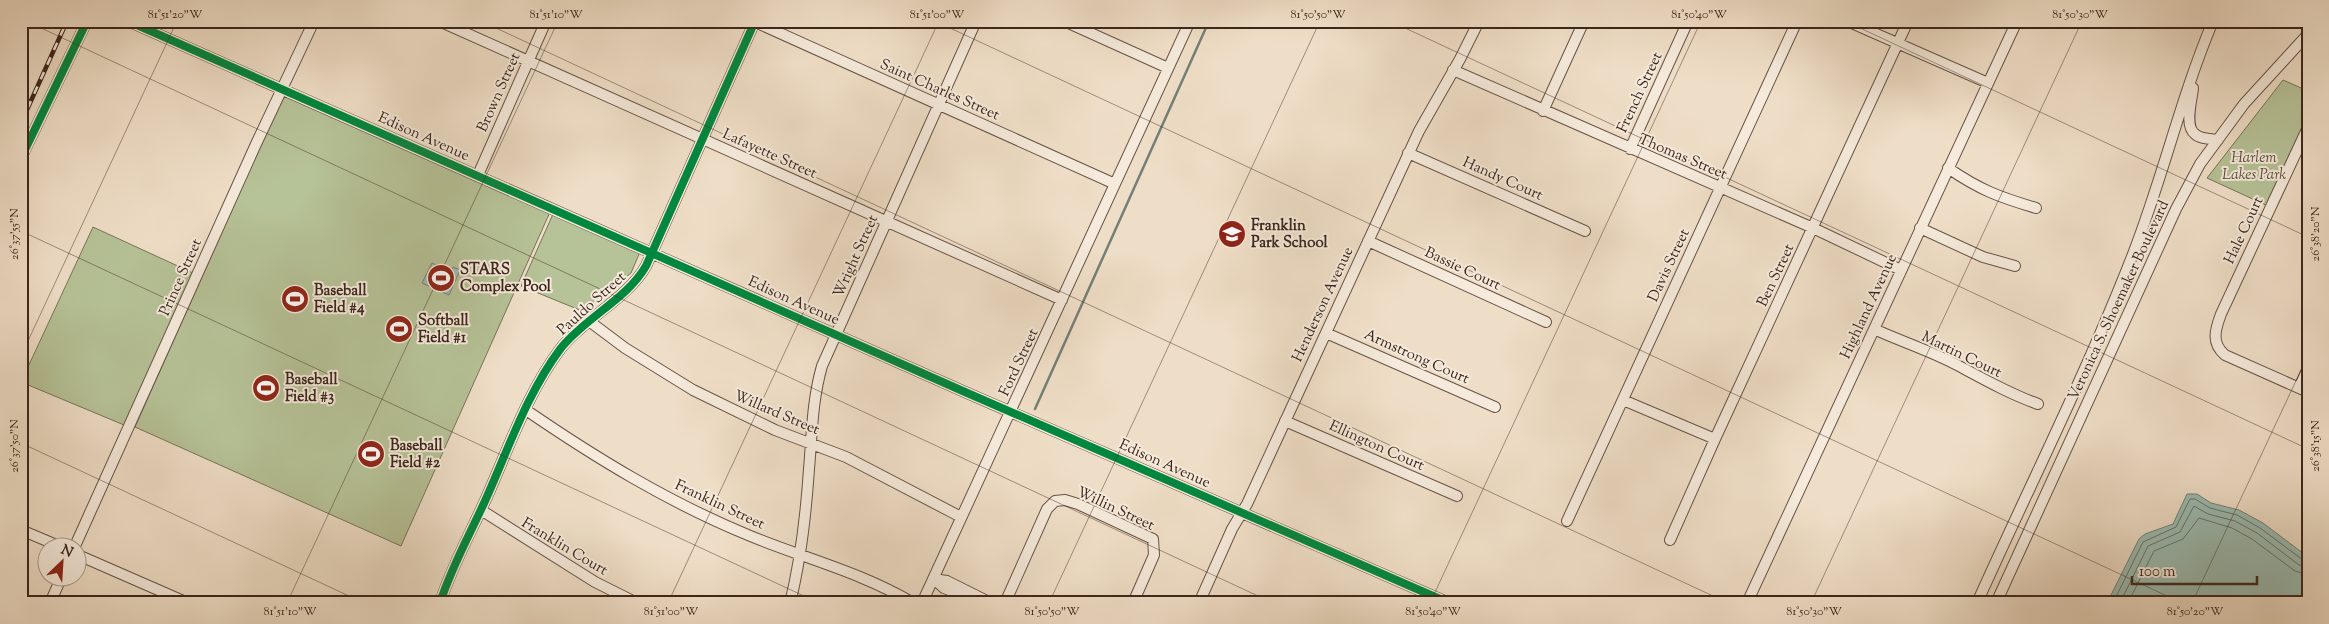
<svg xmlns="http://www.w3.org/2000/svg" width="2329" height="624" viewBox="0 0 2329 624" font-family="'Sorts Mill Goudy',serif">
<style>
.green{fill:#b6c297;stroke:#78745a}
.water{fill:#9abcb3;stroke:#748077}
.lines{fill:none;stroke-linecap:round;stroke-linejoin:round}
.shore{stroke:#6a7068;stroke-width:1}
.stream{stroke:#748077;stroke-width:2.5}
.minor-casing{stroke:#685347;stroke-width:12}
.minor{stroke:#f5eadb;stroke-width:10}
.rail-casing{stroke:#3b251c;stroke-width:4.5}
.rail{stroke:#f5eadb;stroke-width:2.5;stroke-dasharray:8;stroke-linecap:butt}
.cycleway-casing{stroke:#f5eadb;stroke-width:11}
.cycleway{stroke:#00873e;stroke-width:8}
.ticks{fill:none;stroke:#3b251c;stroke-width:1;stroke-opacity:0.45}
.labels{text-anchor:middle;stroke-width:4;stroke-linejoin:round;paint-order:stroke}
.street-label{font-size:15px;fill:#3b251c;stroke:#f5eadb}
.park-label{font-size:15px;font-style:italic;fill:#5a4c3b;stroke:#f5eadb}
.poi-label{font-size:15px;font-weight:bold;fill:#3b251c;stroke:#f5eadb;text-anchor:start}
.neatline{fill:none;stroke:#3b251c;stroke-width:2}
.ticks-label{font-size:12px;text-anchor:middle;fill:#3b251c}
</style>
<rect width="100%" height="100%" fill="#efdec7"/>
<filter id="stains"><feTurbulence type="fractalNoise" baseFrequency=".004" numOctaves="4"/><feColorMatrix values="0 0 0 0 .2 0 0 0 0 .09 0 0 0 0 .02 0 0 0 .5 -.17"/></filter>
<radialGradient id="worn" r=".72"><stop offset=".6" stop-color="#630" stop-opacity="0"/><stop offset="1" stop-color="#630" stop-opacity=".3"/></radialGradient>
<path class="green" d="M 2283,80 L 2308,91 L 2308,118 L 2268,206 L 2207,178 Z
M 284,93 L 550,212 L 401,546 L 135,427 Z
M 553,214 L 640,252 L 631,273 L 582,311 L 521,286 Z
M 93,227 L 193,273 L 124,425 L 21,382 Z"/>
<path class="water" d="M 432,263 L 451,272 L 453,267 L 460,270 L 449,295 L 422,283 Z
M 2187,494 L 2197,494 L 2211,503 L 2239,510 L 2263,523 L 2308,557 L 2308,603 L 2107,603 L 2139,539 L 2145,534 L 2173,524 Z"/>
<g class="lines">
<path class="shore" d="M 435,271 L 450,278 L 447,287 L 430,281 Z
M 2113,603 L 2143,542 L 2176,527 L 2190,499 L 2195,499 L 2210,508 L 2237,515 L 2260,528 L 2303,560 L 2308,561
M 2120,603 L 2148,546 L 2180,532 L 2194,506 L 2208,514 L 2235,521 L 2257,533 L 2299,565 L 2308,567
M 2128,603 L 2154,551 L 2183,539 L 2199,518 L 2232,528 L 2252,539 L 2295,571 L 2308,575"/>
<path class="stream" d="M 1035,409 L 1209,21"/>
<g class="minor-casing">
<path id="minor" d="M 128,21 L 965,392 L 1449,603
M 439,21 L 1062,300
M 753,21 L 1115,184
M 1064,21 L 1168,68
M 1847,21 L 1988,83
M 1453,70 L 1813,228 L 1901,270
M 2193,88 C 2192,100 2184,126 2195,134 C 2200,139 2211,139 2218,140
M 1543,111 L 1584,21
M 2308,127 L 2221,314 C 2215,330 2211,343 2225,355 L 2308,392
M 1630,149 L 1688,21
M 1408,153 L 1585,231
M 21,158 L 87,21
M 1948,168 C 1980,190 1999,197 2036,208
M 478,175 L 546,21
M 1920,228 L 1983,257 L 2015,266
M 1368,241 L 1546,322
M 589,321 L 625,348 L 693,390 L 775,430 L 846,457 L 961,517
M 1874,329 C 1902,342 1932,351 1959,366 C 1985,380 2010,394 2038,404
M 1326,333 L 1495,407
M 2299,388 L 2308,368
M 1623,400 L 1715,439
M 526,410 C 596,458 668,502 748,535 C 803,558 861,572 913,603
M 1285,421 L 1457,496
M 481,510 L 595,582 L 637,603
M 1567,521 L 1797,21
M 21,530 L 59,546
M 1670,540 L 1715,439 L 1908,21
M 75,546 L 256,144 L 314,21
M 78,555 L 188,603
M 933,579 L 947,581 L 991,603
M 934,579 L 944,588 L 967,597
M 50,603 L 62,576
M 440,603 C 451,568 470,534 485,501 C 508,450 527,393 561,348 C 586,317 627,299 646,266 L 755,21
M 790,603 C 801,559 806,514 809,469 C 812,434 812,401 822,366 L 976,21
M 922,603 L 1190,21
M 1005,603 L 1047,509 L 1055,501 L 1065,500 L 1078,504 L 1153,539 L 1154,555 L 1133,603
M 1199,603 L 1232,529 L 1247,504 L 1419,131 L 1460,59 L 1479,21
M 1747,603 L 2017,21
M 1977,603 C 2029,487 2087,372 2133,254 C 2163,177 2181,97 2213,21
M 1996,603 L 2176,209 L 2200,164 L 2244,104 L 2308,34"/>
</g>
<use href="#minor" class="minor"/>
<g class="rail-casing">
<path id="rail" d="M 21,123 L 67,21"/>
</g>
<use href="#rail" class="rail"/>
<g class="cycleway-casing">
<path id="cycleway" d="M 128,21 L 965,392 L 1449,603
M 21,158 L 87,21
M 440,603 C 451,568 470,534 485,501 C 508,450 527,393 561,348 C 586,317 627,299 646,266 L 755,21"/>
</g>
<use href="#cycleway" class="cycleway"/>
</g>
<path class="ticks" d="M 26,21 L 1273,603M 481,21 L 1728,603M 935,21 L 2182,603M 1390,21 L 2308,449M 1845,21 L 2308,237M 2299,21 L 2308,25M 21,231 L 819,603M 21,356 L 177,21M 21,443 L 364,603M 287,603 L 558,21M 668,603 L 939,21M 1049,603 L 1320,21M 1430,603 L 1701,21M 1811,603 L 2082,21M 2192,603 L 2308,355"/>
<defs>
<g id="school-disc" transform="scale(1.4375)"><circle r="9.5" fill="#8f2418" stroke="#f5eadb"/><path d="M0-5L7-2L0 1L-7-2ZM-4 1L0 2.5L4 1V4Q0 6-4 4Z" fill="#fff"/></g>
<g id="stadium-disc" transform="scale(1.4375)"><circle r="9.5" fill="#8f2418" stroke="#f5eadb"/><path d="M0-5a6.5 5 0 1 0 0 10a6.5 5 0 1 0 0-10ZM-3.5-1.8h7v3.6h-7Z" fill="#fff"/></g>
</defs>
<g fill-rule="evenodd">
<use href="#school-disc" x="1232" y="234"/>
<use href="#stadium-disc" x="441" y="278"/>
<use href="#stadium-disc" x="295" y="299"/>
<use href="#stadium-disc" x="399" y="329"/>
<use href="#stadium-disc" x="266" y="388"/>
<use href="#stadium-disc" x="371" y="454"/>
</g>
<g class="labels">
<g class="street-label">
<text transform="translate(940 89) rotate(24)" y="5">Saint Charles Street</text>
<text transform="translate(498 92) rotate(-66)" y="5">Brown Street</text>
<text transform="translate(1639 92) rotate(-65)" y="5">French Street</text>
<text transform="translate(424 136) rotate(24)" y="5">Edison Avenue</text>
<text transform="translate(770 153) rotate(24)" y="5">Lafayette Street</text>
<text transform="translate(1683 156) rotate(23)" y="5">Thomas Street</text>
<text transform="translate(1503 178) rotate(24)" y="5">Handy Court</text>
<text transform="translate(2243 230) rotate(-65)" y="5">Hale Court</text>
<text transform="translate(855 256) rotate(-66)" y="5">Wright Street</text>
<text transform="translate(1668 265) rotate(-65)" y="5">Davis Street</text>
<text transform="translate(1463 268) rotate(25)" y="5">Bassie Court</text>
<text transform="translate(1775 275) rotate(-65)" y="5">Ben Street</text>
<text transform="translate(180 277) rotate(-66)" y="5">Prince Street</text>
<text transform="translate(794 300) rotate(24)" y="5">Edison Avenue</text>
<text transform="translate(2118 300) rotate(-65)" y="5">Veronica S. Shoemaker Boulevard</text>
<text transform="translate(591 303) rotate(-42)" y="5">Pauldo Street</text>
<text transform="translate(1322 304) rotate(-65)" y="5">Henderson Avenue</text>
<text transform="translate(1868 306) rotate(-65)" y="5">Highland Avenue</text>
<text transform="translate(1962 354) rotate(26)" y="5">Martin Court</text>
<text transform="translate(1417 356) rotate(24)" y="5">Armstrong Court</text>
<text transform="translate(1018 362) rotate(-65)" y="5">Ford Street</text>
<text transform="translate(777 412) rotate(23)" y="5">Willard Street</text>
<text transform="translate(1377 445) rotate(24)" y="5">Ellington Court</text>
<text transform="translate(1165 463) rotate(24)" y="5">Edison Avenue</text>
<text transform="translate(720 504) rotate(25)" y="5">Franklin Street</text>
<text transform="translate(1116 508) rotate(25)" y="5">Willin Street</text>
<text transform="translate(565 546) rotate(31)" y="5">Franklin Court</text>
</g>
<g class="park-label">
<text x="2254" y="162">Harlem<tspan x="2254" dy="17">Lakes Park</tspan></text>
</g>
<g class="poi-label">
<text x="1251" y="230">Franklin<tspan x="1251" dy="17">Park School</tspan></text>
<text x="460" y="274">STARS<tspan x="460" dy="17">Complex Pool</tspan></text>
<text x="314" y="295">Baseball<tspan x="314" dy="17">Field #4</tspan></text>
<text x="418" y="325">Softball<tspan x="418" dy="17">Field #1</tspan></text>
<text x="285" y="384">Baseball<tspan x="285" dy="17">Field #3</tspan></text>
<text x="390" y="450">Baseball<tspan x="390" dy="17">Field #2</tspan></text>
</g>
</g>
<rect width="2329" height="624" fill="none" stroke="#efdec7" stroke-width="55"/>
<g transform="translate(62 562) rotate(25)"><circle r="24" fill="#f5eadb" stroke="#ab9b8f"/>
<path d="M0-4L9 19L0 12L-9 19Z" fill="#8f2418"/>
<text y="-8" font-size="14" font-weight="bold" text-anchor="middle" fill="#3b251c">N</text>
</g>
<path d="M2132 576v8h125v-8" fill="none" stroke="#3b251c" stroke-width="2.5"/>
<text x="2139" y="576" font-size="15" fill="#3b251c" stroke="#f5eadb" stroke-width="4" paint-order="stroke">100 m</text>
<rect x="28" y="28" width="2274" height="568" class="neatline"/>
<g class="ticks-label">
<text x="175" y="18">81°51'20"W</text>
<text x="556" y="18">81°51'10"W</text>
<text x="937" y="18">81°51'00"W</text>
<text x="1318" y="18">81°50'50"W</text>
<text x="1699" y="18">81°50'40"W</text>
<text x="2080" y="18">81°50'30"W</text>
<text transform="translate(14 234) rotate(-90)" y="4">26°37'55"N</text>
<text transform="translate(2315 234) rotate(-90)" y="4">26°38'20"N</text>
<text transform="translate(14 446) rotate(-90)" y="4">26°37'50"N</text>
<text transform="translate(2315 446) rotate(-90)" y="4">26°38'15"N</text>
<text x="290" y="615">81°51'10"W</text>
<text x="671" y="615">81°51'00"W</text>
<text x="1052" y="615">81°50'50"W</text>
<text x="1433" y="615">81°50'40"W</text>
<text x="1814" y="615">81°50'30"W</text>
<text x="2195" y="615">81°50'20"W</text>
</g>
<rect width="100%" height="100%" filter="url(#stains)"/>
<rect width="100%" height="100%" fill="url(#worn)"/>
</svg>
